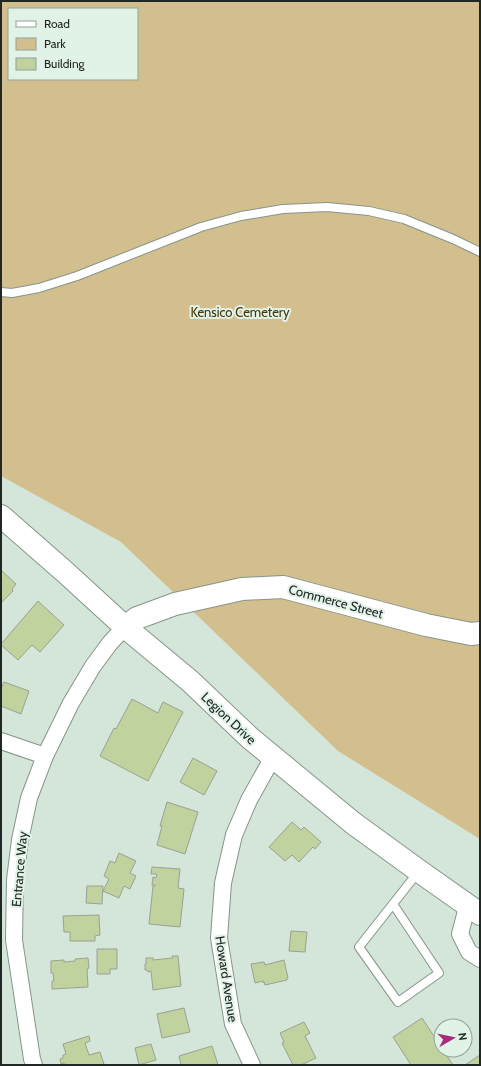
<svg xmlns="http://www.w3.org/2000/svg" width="481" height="1066" viewBox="0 0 481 1066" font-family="Cabin,sans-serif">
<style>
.green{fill:#d2bf8d;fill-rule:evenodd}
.building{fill:#c0d29e;stroke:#9ba192}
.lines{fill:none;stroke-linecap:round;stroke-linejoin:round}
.lane-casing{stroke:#85958b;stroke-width:10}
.street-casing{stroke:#85958b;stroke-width:18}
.secondary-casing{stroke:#85958b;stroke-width:24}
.lane{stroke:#fff;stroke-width:8}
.street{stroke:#fff;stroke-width:16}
.secondary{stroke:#fff;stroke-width:22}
.labels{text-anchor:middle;stroke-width:4;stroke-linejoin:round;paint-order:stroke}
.park-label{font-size:13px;fill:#45360b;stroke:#e1f2e7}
.street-label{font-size:13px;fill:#212724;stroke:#e1f2e7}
</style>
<rect width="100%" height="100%" fill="#d4e5da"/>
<path class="green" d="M 1,1 L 480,1 L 480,839 L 338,751 L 121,542 L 1,476 ZM 9,9 L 137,9 L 137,79 L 9,79 Z"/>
<path class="building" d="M 1,570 L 16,584 L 12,589 L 13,591 L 1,603 Z
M 38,601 L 64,625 L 40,652 L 32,645 L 18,660 L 1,645 L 1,644 Z
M 4,682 L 29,691 L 21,714 L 1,706 L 1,689 Z
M 132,699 L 158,713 L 163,702 L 183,712 L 148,781 L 100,756 L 114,728 L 116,729 Z
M 193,758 L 217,771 L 204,795 L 180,782 Z
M 167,802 L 198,812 L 185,854 L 157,845 L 162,826 L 160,826 Z
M 292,822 L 301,830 L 304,827 L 321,842 L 315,849 L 313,847 L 299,862 L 292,855 L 285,861 L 269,847 Z
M 119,853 L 136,861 L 130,873 L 136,876 L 130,889 L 124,886 L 119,898 L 103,891 L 109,879 L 104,876 L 110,861 L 115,863 Z
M 152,867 L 180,869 L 178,888 L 184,889 L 180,927 L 149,924 L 153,886 L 155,886 L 155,885 L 152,885 L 153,877 L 156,878 L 157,874 L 151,874 Z
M 87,886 L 103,886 L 102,904 L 86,903 Z
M 99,915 L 100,935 L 95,936 L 95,941 L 70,941 L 70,932 L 64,932 L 63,916 Z
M 291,931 L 307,932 L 305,952 L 289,951 Z
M 97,949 L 117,949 L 117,969 L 110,969 L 110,974 L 97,974 Z
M 172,956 L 178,956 L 181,986 L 153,990 L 151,971 L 148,972 L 147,970 L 145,970 L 145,964 L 146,964 L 146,958 L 153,958 L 153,960 L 173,958 Z
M 88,958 L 89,968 L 87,969 L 88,987 L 52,989 L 52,981 L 54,981 L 53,973 L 51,973 L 51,961 L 64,960 L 64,962 L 75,961 L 75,959 Z
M 284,960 L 288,978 L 287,978 L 287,980 L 265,985 L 264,982 L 263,983 L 263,981 L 255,983 L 251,964 L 264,962 L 265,965 Z
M 184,1008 L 190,1032 L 162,1038 L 157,1014 Z
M 422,1018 L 441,1047 L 441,1050 L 443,1050 L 453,1065 L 411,1065 L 393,1037 Z
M 304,1022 L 310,1033 L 305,1036 L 316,1058 L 301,1065 L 293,1065 L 282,1043 L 284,1042 L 280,1033 Z
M 89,1036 L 90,1041 L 85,1043 L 89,1055 L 100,1052 L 104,1064 L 99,1065 L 65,1065 L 64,1063 L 61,1064 L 60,1059 L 63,1058 L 63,1055 L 66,1054 L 63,1044 Z
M 151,1044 L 156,1060 L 139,1065 L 135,1048 Z
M 212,1046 L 218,1065 L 181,1065 L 179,1056 Z
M 480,1055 L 480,1065 L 465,1065 Z"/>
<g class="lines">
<g class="lane-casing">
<path id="lane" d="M 1,292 L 12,293 L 39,288 L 77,276 L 201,227 L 241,216 L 283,209 L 327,207 L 369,211 L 404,219 L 453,239 L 480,252
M 393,904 L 439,973 L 398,1002 L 359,947 L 419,871"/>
</g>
<g class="street-casing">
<path id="street" d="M 1,741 L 45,756
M 468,906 L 466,911 L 460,934 L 469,952 L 480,959
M 34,1065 L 32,1059 L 14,940 L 15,880 L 20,840 L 29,798 L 45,756 L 71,703 L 93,666 L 110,643 L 125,627
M 252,1065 L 233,1024 L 219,938 L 223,883 L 234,835 L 249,800 L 273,757"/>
</g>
<g class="secondary-casing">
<path id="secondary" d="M 1,516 L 65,572 L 125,627 L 190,681 L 250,738 L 353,823 L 419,871 L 480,914
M 125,627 L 137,618 L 175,604 L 242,589 L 283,587 L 426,625 L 471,634 L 480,633"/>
</g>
<use href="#lane" class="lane"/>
<use href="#street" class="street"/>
<use href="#secondary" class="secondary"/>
</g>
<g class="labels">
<g class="park-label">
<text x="240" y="317">Kensico Cemetery</text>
</g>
<g class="street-label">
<text transform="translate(336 601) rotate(15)" y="5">Commerce Street</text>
<text transform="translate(229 718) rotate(43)" y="5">Legion Drive</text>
<text transform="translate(19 869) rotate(-85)" y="5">Entrance Way</text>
<text transform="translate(227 979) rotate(81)" y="5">Howard Avenue</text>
</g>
</g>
<rect width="481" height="1066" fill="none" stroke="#212724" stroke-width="4"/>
<rect x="8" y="8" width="130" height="72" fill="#e1f2e7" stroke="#94a199"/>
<rect x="16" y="21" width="20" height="6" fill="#ffffff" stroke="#94a199"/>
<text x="44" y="28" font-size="12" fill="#212724">Road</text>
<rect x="16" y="38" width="20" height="12" fill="#d2bf8d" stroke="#94a199"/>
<text x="44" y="48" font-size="12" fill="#212724">Park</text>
<rect x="16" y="58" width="20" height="12" fill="#c0d29e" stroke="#94a199"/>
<text x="44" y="68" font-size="12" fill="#212724">Building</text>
<g transform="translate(453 1038) rotate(81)"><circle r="19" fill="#e1f2e7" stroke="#94a199"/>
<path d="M0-3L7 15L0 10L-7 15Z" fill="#a92b7d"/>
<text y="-6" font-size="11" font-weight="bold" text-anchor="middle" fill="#212724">N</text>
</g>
</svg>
